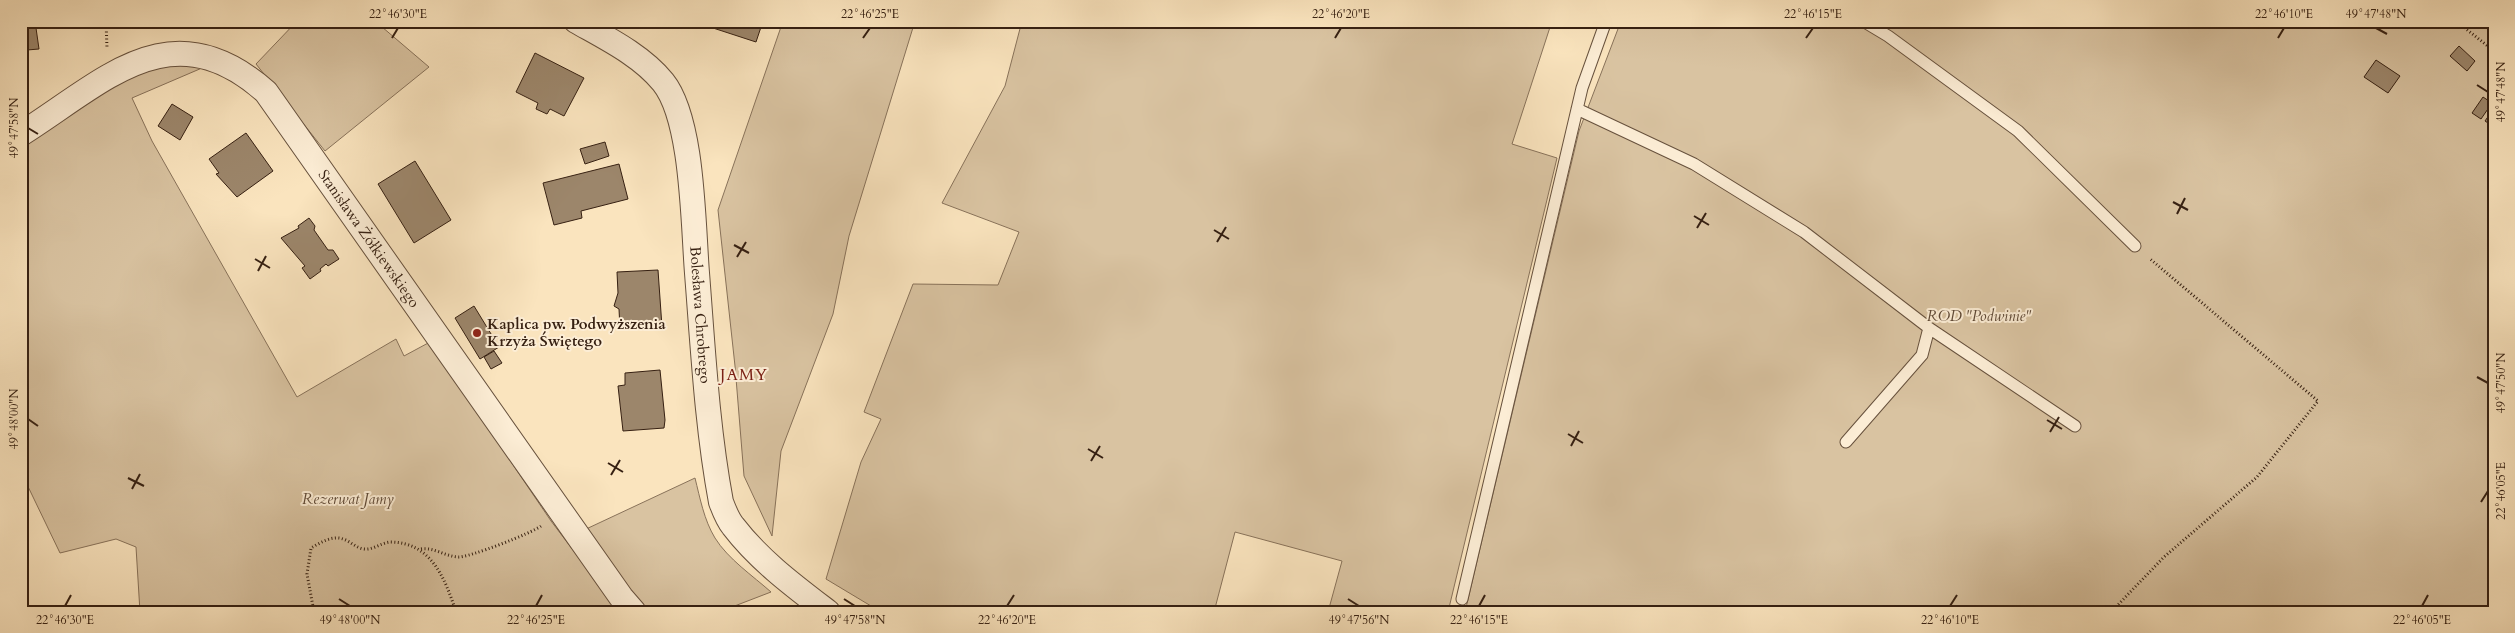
<svg xmlns="http://www.w3.org/2000/svg" width="2515" height="633" viewBox="0 0 2515 633" font-family="Cardo,serif">
<style>
.green{fill:#d9c3a1;stroke:#88725a}
.building{fill:#9c866b;stroke:#362012}
.lines{fill:none;stroke-linecap:round;stroke-linejoin:round}
.service-casing{stroke:#67513d;stroke-width:13}
.minor-casing{stroke:#67513d;stroke-width:26}
.path{stroke:#362012;stroke-width:3;stroke-dasharray:1 2.5;stroke-linecap:butt}
.service{stroke:#fcedd5;stroke-width:11}
.minor{stroke:#fcedd5;stroke-width:24}
.ticks{fill:none;stroke:#362012;stroke-width:2}
.poi-dot{fill:#8f2418;stroke:#fcedd5;stroke-width:2}
.labels{text-anchor:middle;stroke-width:4;stroke-linejoin:round;paint-order:stroke}
.street-label{font-size:15px;fill:#362012;stroke:#fcedd5}
.park-label{font-size:15px;font-style:italic;fill:#5f4936;stroke:#fcedd5}
.poi-label{font-size:15px;font-weight:bold;fill:#362012;stroke:#fcedd5;text-anchor:start}
.neighbourhood-label{font-size:16px;letter-spacing:1px;fill:#7a1f14;stroke:#fcedd5}
.neatline{fill:none;stroke:#362012;stroke-width:2}
.ticks-label{font-size:12px;text-anchor:middle;fill:#362012}
</style>
<rect width="100%" height="100%" fill="#fae4be"/>
<filter id="stains"><feTurbulence type="fractalNoise" baseFrequency=".004" numOctaves="4"/><feColorMatrix values="0 0 0 0 .2 0 0 0 0 .09 0 0 0 0 .02 0 0 0 .5 -.17"/></filter>
<radialGradient id="worn" r=".72"><stop offset=".6" stop-color="#630" stop-opacity="0"/><stop offset="1" stop-color="#630" stop-opacity=".3"/></radialGradient>
<path class="green" d="M 297,21 L 375,21 L 429,67 L 325,151 L 256,64 Z
M 783,21 L 915,21 L 849,236 L 833,314 L 781,451 L 772,536 L 744,476 L 735,366 L 718,210 Z
M 1022,21 L 1552,21 L 1512,144 L 1557,158 L 1448,612 L 1328,612 L 1342,561 L 1235,532 L 1214,612 L 881,612 L 826,579 L 861,462 L 881,419 L 864,412 L 913,284 L 998,285 L 1019,232 L 942,203 L 1005,86 Z
M 1621,21 L 2494,21 L 2494,612 L 1465,612 L 1579,131 Z
M 164,60 L 209,65 L 132,98 L 152,141 L 297,397 L 396,339 L 404,356 L 430,342 L 551,521 L 620,612 L 140,612 L 136,547 L 116,539 L 60,553 L 21,472 L 21,146 L 101,91 Z
M 695,478 C 700,498 704,520 715,538 C 728,559 753,576 771,592 L 719,612 L 640,612 L 584,530 Z"/>
<path class="building" d="M 23,21 L 35,21 L 39,49 L 27,50 Z
M 712,21 L 763,21 L 756,42 L 710,27 Z
M 2459,46 L 2475,61 L 2467,71 L 2450,56 Z
M 535,53 L 584,78 L 564,116 L 550,109 L 547,114 L 536,109 L 538,103 L 516,92 Z
M 2376,60 L 2400,76 L 2388,93 L 2364,77 Z
M 2483,97 L 2492,103 L 2481,119 L 2472,113 Z
M 172,104 L 193,117 L 180,140 L 158,126 Z
M 2494,108 L 2494,127 L 2485,121 Z
M 246,133 L 273,171 L 237,197 L 216,174 L 219,173 L 209,159 Z
M 605,142 L 609,156 L 585,164 L 580,149 Z
M 415,161 L 451,220 L 414,243 L 378,184 Z
M 619,164 L 628,199 L 581,211 L 582,218 L 554,225 L 543,183 Z
M 309,218 L 315,226 L 314,230 L 328,250 L 333,250 L 339,259 L 328,266 L 326,264 L 320,269 L 321,271 L 310,279 L 302,268 L 305,266 L 281,238 L 299,228 L 298,226 Z
M 658,270 L 662,327 L 620,329 L 619,309 L 614,306 L 618,293 L 617,272 Z
M 474,306 L 499,347 L 480,359 L 455,318 Z
M 494,351 L 502,363 L 491,369 L 484,357 Z
M 660,370 L 665,420 L 664,428 L 623,431 L 618,386 L 625,385 L 625,373 Z"/>
<g class="lines">
<g class="service-casing">
<path id="service" d="M 1863,21 L 1888,36 L 2018,131 L 2135,246
M 1577,109 L 1694,164 L 1804,232 L 1929,328 L 2075,426
M 1846,442 L 1922,355 L 1929,328
M 1462,599 L 1582,88 L 1606,21"/>
</g>
<g class="minor-casing">
<g id="minor">
<path id="s1" d="M 576,21 C 606,38 641,55 663,82 C 693,119 693,223 697,273 C 703,349 707,427 721,502 C 724,510 728,520 733,526 C 759,560 794,586 828,612"/>
<path id="s2" d="M 21,134 C 105,81 171,8 266,92 L 621,597 L 634,612"/>
</g>
</g>
<path class="path" d="M 106,21 L 107,48
M 2456,21 L 2494,51
M 421,549 C 434,547 444,556 458,557 C 468,558 532,533 541,526
M 314,612 L 307,574 L 311,548 C 320,543 332,535 343,539 C 350,541 356,548 364,549 C 373,550 381,543 390,542 C 431,542 445,578 456,612
M 2111,612 L 2164,557 L 2257,477 L 2318,401 L 2149,258"/>
<use href="#service" class="service"/>
<use href="#minor" class="minor"/>
</g>
<path class="ticks" d="M 2376,28 L 2387,34M 392,38 L 398,28M 863,38 L 870,28M 1335,38 L 1341,28M 1806,38 L 1813,28M 2278,38 L 2284,28M 2477,85 L 2488,92M 28,128 L 38,134M 2173,202 L 2188,210M 2177,214 L 2185,198M 1694,216 L 1709,225M 1697,228 L 1706,213M 1214,230 L 1229,239M 1217,242 L 1226,227M 734,245 L 749,253M 737,257 L 746,242M 255,259 L 270,268M 258,271 L 266,256M 2477,377 L 2488,383M 28,419 L 38,426M 2047,420 L 2062,429M 2050,432 L 2059,417M 1568,434 L 1583,443M 1571,446 L 1579,431M 1088,449 L 1103,458M 1091,461 L 1100,446M 608,463 L 623,472M 611,475 L 620,460M 128,478 L 144,486M 132,489 L 140,474M 2481,502 L 2488,491M 339,599 L 350,606M 844,599 L 855,606M 1348,599 L 1359,606M 65,606 L 71,595M 536,606 L 542,595M 1007,606 L 1014,595M 1479,606 L 1485,595M 1950,606 L 1957,595M 2422,606 L 2428,595"/>
<circle class="poi-dot" cx="477" cy="333" r="5"/>
<g class="labels">
<g class="street-label">
<text dy="5" stroke="none"><textPath href="#s2" startOffset="456">Stanisława Żółkiewskiego</textPath></text>
<text dy="5" stroke="none"><textPath href="#s1" startOffset="345">Bolesława Chrobrego</textPath></text>
</g>
<g class="park-label">
<text x="1979" y="321">ROD "Podwinie"</text>
<text x="348" y="504">Rezerwat Jamy</text>
</g>
<g class="poi-label">
<text x="487" y="329">Kaplica pw. Podwyższenia<tspan x="487" dy="17">Krzyża Świętego</tspan></text>
</g>
<g class="neighbourhood-label">
<text x="744" y="380">JAMY</text>
</g>
</g>
<rect width="2515" height="633" fill="none" stroke="#fae4be" stroke-width="55"/>
<rect x="28" y="28" width="2460" height="578" class="neatline"/>
<g class="ticks-label">
<text x="398" y="18">22°46'30"E</text>
<text x="870" y="18">22°46'25"E</text>
<text x="1341" y="18">22°46'20"E</text>
<text x="1813" y="18">22°46'15"E</text>
<text x="2284" y="18">22°46'10"E</text>
<text x="2376" y="18">49°47'48"N</text>
<text transform="translate(2501 92) rotate(-90)" y="4">49°47'48"N</text>
<text transform="translate(14 128) rotate(-90)" y="4">49°47'58"N</text>
<text transform="translate(2501 383) rotate(-90)" y="4">49°47'50"N</text>
<text transform="translate(14 419) rotate(-90)" y="4">49°48'00"N</text>
<text transform="translate(2501 491) rotate(-90)" y="4">22°46'05"E</text>
<text x="65" y="624">22°46'30"E</text>
<text x="350" y="624">49°48'00"N</text>
<text x="536" y="624">22°46'25"E</text>
<text x="855" y="624">49°47'58"N</text>
<text x="1007" y="624">22°46'20"E</text>
<text x="1359" y="624">49°47'56"N</text>
<text x="1479" y="624">22°46'15"E</text>
<text x="1950" y="624">22°46'10"E</text>
<text x="2422" y="624">22°46'05"E</text>
</g>
<rect width="100%" height="100%" filter="url(#stains)"/>
<rect width="100%" height="100%" fill="url(#worn)"/>
</svg>
